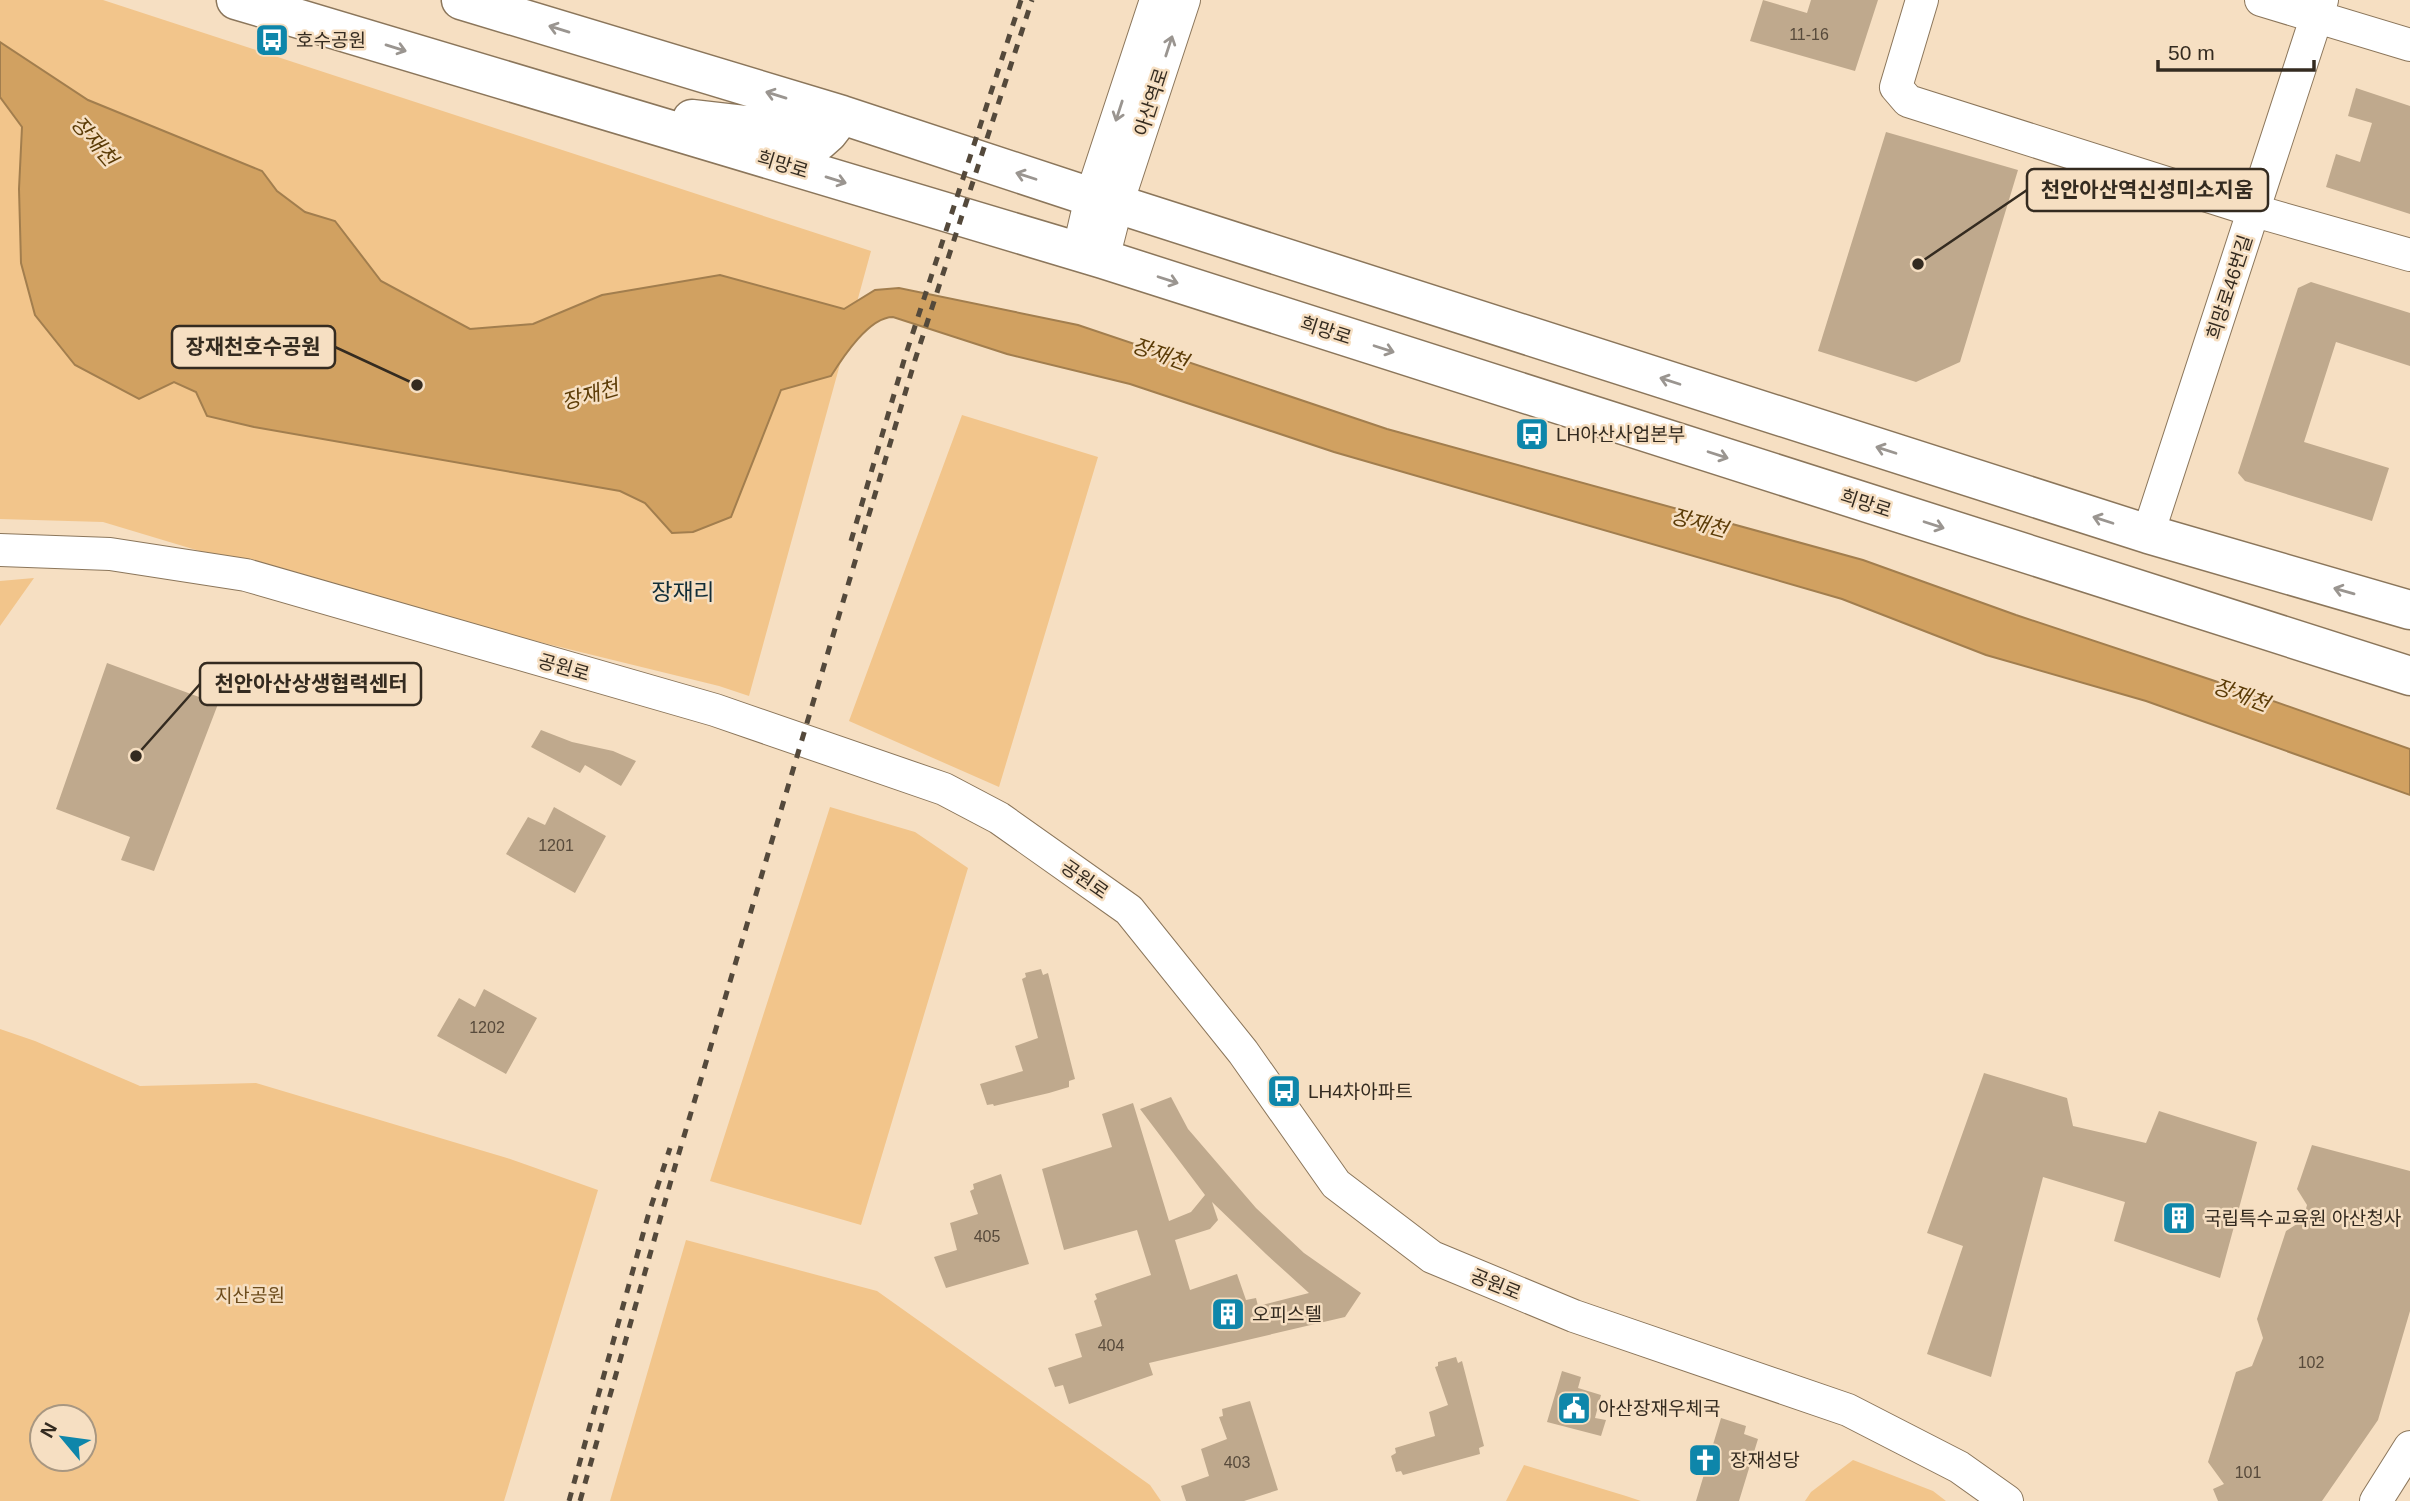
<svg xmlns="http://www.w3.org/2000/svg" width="2410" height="1501" viewBox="0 0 2410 1501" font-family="Arial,'Noto Sans KR',sans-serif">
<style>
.green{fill:#f2c58b;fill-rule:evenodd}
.water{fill:#d1a161;stroke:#a27e4e;stroke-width:2}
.building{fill:#bfa98d;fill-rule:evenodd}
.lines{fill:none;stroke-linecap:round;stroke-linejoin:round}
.minor-casing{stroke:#8b765b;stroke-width:34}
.major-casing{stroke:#8b765b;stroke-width:41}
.minor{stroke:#fff;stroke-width:32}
.major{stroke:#fff;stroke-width:38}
.rail{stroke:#54493b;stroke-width:5;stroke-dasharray:9 9;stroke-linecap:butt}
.oneway{stroke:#9a9590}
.labels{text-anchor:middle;stroke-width:5;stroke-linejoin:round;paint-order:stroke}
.number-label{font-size:16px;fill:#574a3b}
.poi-label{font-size:19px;fill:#342b20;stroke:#f6dfc2;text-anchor:start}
.street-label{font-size:19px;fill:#342b20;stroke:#f6dfc2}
.park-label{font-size:19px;fill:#6d4c1c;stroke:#f6dfc2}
.water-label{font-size:21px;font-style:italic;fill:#5c3c07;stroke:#f6dfc2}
.quarter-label{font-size:23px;fill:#102d38;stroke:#f6dfc2}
.leader{fill:none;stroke:#342b20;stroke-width:2.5}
.callout-dot{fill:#342b20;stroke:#f6dfc2;stroke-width:2.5}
.callout{fill:#f6dfc2;stroke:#342b20;stroke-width:2.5}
.callout-label{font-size:21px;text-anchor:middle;font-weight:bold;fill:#342b20}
</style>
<rect width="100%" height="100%" fill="#f6dfc2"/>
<path class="green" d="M 0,0 L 103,0 L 871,251 L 749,696 L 719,686 L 422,613 L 259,569 L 103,522 L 0,519 Z
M 962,415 L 1098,457 L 999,787 L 849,721 Z
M 34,578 L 0,626 L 0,581 Z
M 830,807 L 915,832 L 968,868 L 861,1225 L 710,1181 Z
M 0,1029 L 35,1041 L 140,1086 L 256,1083 L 507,1158 L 598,1190 L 504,1501 L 0,1501 ZM 42,1417 L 84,1417 L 84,1459 L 42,1459 Z
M 686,1240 L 877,1291 L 1150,1485 L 1161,1501 L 610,1501 Z
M 1853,1460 L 1933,1491 L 1946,1501 L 1805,1501 L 1811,1492 Z
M 1524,1465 L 1626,1496 L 1641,1501 L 1506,1501 Z"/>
<path class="water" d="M 0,42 L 88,100 L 262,171 L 277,191 L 305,212 L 335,221 L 381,281 L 470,329 L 533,324 L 602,295 L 720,275 L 844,309 L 875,290 L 899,288 L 1078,325 L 1387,429 L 1863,560 L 2016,615 L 2239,689 L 2410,749 L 2410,795 L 2146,701 L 1986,655 L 1842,599 L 1334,452 L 1130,384 L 1007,354 L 893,317 C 869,317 843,357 831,376 L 781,390 L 731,517 L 693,532 L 672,533 L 645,503 L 620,491 L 254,427 L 207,416 L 196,392 L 174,382 L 139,399 L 75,365 L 35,315 L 21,263 L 19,189 L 22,127 L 0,97 Z"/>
<path class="building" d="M 1763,0 L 1807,13 L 1811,0 L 1878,0 L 1855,71 L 1750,41 Z
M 2356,88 L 2410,106 L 2410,214 L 2326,187 L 2336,154 L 2360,162 L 2372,123 L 2348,116 Z
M 1886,132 L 2018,170 L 1960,362 L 1916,382 L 1818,351 Z
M 2311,282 L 2410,313 L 2410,366 L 2336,342 L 2304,442 L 2389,468 L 2372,521 L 2245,481 L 2238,473 L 2298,288 Z
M 107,663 L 218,704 L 154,871 L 121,860 L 130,837 L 56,809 Z
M 541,730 L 572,742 L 613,751 L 636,761 L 621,786 L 585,765 L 580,773 L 531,747 Z
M 554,807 L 606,836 L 575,893 L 506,854 L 528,817 L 545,825 Z
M 1041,969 L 1043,975 L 1048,973 L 1075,1079 L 1069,1081 L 1069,1087 L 1049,1093 L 994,1106 L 993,1104 L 987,1105 L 980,1084 L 1023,1071 L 1015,1046 L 1038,1038 L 1022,979 L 1026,977 L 1025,973 Z
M 484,989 L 537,1018 L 506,1074 L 437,1036 L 459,998 L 475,1007 Z
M 1984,1073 L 2067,1098 L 2073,1126 L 2146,1143 L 2159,1111 L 2257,1142 L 2220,1278 L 2114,1241 L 2125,1202 L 2043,1177 L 1991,1377 L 1927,1354 L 1963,1246 L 1927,1233 Z
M 1171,1097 L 1188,1129 L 1256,1208 L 1304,1253 L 1361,1293 L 1345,1317 L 1149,1363 L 1153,1375 L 1069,1404 L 1063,1385 L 1055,1387 L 1048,1368 L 1082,1357 L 1075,1334 L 1102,1326 L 1094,1301 L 1097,1299 L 1095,1294 L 1151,1275 L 1137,1230 L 1064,1250 L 1042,1169 L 1112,1147 L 1102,1114 L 1133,1103 L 1169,1221 L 1191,1212 L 1205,1195 L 1140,1109 ZM 1212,1202 L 1266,1254 L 1309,1293 L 1258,1306 L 1256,1298 L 1246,1300 L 1237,1274 L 1190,1290 L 1175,1240 L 1210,1229 L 1218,1220 Z
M 2312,1145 L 2410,1171 L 2410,1311 L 2378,1420 L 2322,1501 L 2218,1501 L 2213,1489 L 2224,1484 L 2208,1462 L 2236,1372 L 2252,1366 L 2263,1338 L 2257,1319 L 2286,1231 L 2303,1220 L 2307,1205 L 2297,1189 Z
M 1001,1174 L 1029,1264 L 946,1288 L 934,1257 L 957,1250 L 950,1223 L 978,1214 L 970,1191 L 974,1189 L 973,1184 Z
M 1456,1357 L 1458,1363 L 1462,1361 L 1484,1446 L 1479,1448 L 1480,1454 L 1403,1475 L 1401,1471 L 1396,1472 L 1391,1456 L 1396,1453 L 1395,1448 L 1435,1436 L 1429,1412 L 1448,1405 L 1435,1367 L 1438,1366 L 1438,1362 Z
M 1562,1371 L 1581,1377 L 1578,1388 L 1601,1395 L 1595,1418 L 1606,1420 L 1601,1436 L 1547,1422 Z
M 1250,1401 L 1278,1490 L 1244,1501 L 1186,1501 L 1181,1486 L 1209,1476 L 1201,1449 L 1227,1439 L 1219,1417 L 1223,1416 L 1222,1409 Z
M 1721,1418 L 1746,1426 L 1744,1434 L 1758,1439 L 1739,1501 L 1696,1501 Z"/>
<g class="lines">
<g class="minor-casing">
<path id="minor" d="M 1922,0 L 1896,87 L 1908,101 L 2255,211 L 2410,255
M 2261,0 L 2410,45
M 1078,253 L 1091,197 L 1156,0
M 1103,259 L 1117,204 L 1184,0
M 2148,534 L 2322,0
M 0,550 L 110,554 L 246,575 L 715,710 L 944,789 L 999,818 L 1129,910 L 1243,1052 L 1336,1184 L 1432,1257 L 1574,1316 L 1848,1410 L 1959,1467 L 2007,1501
M 2376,1501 L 2410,1447"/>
</g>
<g class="major-casing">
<path id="major" d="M 236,0 L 1103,259 L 2410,676
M 461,0 L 842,115 L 1091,197 L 1117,204 L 2148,534 L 2410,610
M 692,119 L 753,126 L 807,140 L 819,141 L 828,133 L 842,115"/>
</g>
<use href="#minor" class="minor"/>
<use href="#major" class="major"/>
<path class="rail" d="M 851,541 L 905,357 L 1021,0
M 569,1501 L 648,1216 L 670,1148
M 580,1501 L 676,1163 L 915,360 L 1032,0"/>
</g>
<defs><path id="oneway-shaft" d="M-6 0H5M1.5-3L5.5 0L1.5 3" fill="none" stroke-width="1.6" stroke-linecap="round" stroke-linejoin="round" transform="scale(1.75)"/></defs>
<g class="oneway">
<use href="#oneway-shaft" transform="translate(559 29) rotate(-163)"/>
<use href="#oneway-shaft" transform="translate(1169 46) rotate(-72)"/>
<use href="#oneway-shaft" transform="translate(396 48) rotate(17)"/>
<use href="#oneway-shaft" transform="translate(776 95) rotate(-163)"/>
<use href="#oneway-shaft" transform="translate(1119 111) rotate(108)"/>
<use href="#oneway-shaft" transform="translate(1026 176) rotate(-162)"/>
<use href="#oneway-shaft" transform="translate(836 180) rotate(17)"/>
<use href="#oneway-shaft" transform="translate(1168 280) rotate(18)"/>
<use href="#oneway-shaft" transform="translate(1384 349) rotate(18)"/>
<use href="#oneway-shaft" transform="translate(1670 381) rotate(-162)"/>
<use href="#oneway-shaft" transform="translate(1886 450) rotate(-162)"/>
<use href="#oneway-shaft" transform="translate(1718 455) rotate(18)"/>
<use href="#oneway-shaft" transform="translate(2103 520) rotate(-162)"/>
<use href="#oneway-shaft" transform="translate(1934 525) rotate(18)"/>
<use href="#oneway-shaft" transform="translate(2344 591) rotate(-164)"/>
</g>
<defs>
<g id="bus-square" transform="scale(1.75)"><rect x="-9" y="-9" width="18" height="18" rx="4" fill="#0e86aa" stroke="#f6dfc2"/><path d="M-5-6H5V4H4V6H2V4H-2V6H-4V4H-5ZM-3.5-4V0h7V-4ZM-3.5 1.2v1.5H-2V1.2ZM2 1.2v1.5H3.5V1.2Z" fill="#fff"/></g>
<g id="building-square" transform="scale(1.75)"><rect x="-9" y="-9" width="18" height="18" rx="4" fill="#0e86aa" stroke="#f6dfc2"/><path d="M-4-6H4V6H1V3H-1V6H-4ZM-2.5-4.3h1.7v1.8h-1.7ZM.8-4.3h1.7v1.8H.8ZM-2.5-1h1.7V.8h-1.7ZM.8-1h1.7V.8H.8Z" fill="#fff"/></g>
<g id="civic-square" transform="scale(1.75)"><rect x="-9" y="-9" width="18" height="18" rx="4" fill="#0e86aa" stroke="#f6dfc2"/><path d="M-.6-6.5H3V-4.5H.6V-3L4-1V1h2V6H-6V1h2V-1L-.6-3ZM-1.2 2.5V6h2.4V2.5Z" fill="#fff"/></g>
<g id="church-square" transform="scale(1.75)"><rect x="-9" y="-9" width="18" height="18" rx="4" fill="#0e86aa" stroke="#f6dfc2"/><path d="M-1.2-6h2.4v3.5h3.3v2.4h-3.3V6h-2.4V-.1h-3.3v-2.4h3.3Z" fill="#fff"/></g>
</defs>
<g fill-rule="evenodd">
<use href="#bus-square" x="272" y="40"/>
<use href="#bus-square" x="1532" y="434"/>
<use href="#bus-square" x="1284" y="1091"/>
<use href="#building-square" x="2179" y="1218"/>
<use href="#building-square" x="1228" y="1314"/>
<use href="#civic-square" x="1574" y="1408"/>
<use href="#church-square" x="1705" y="1460"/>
</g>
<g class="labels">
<g class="number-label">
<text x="1809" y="40">11-16</text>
<text x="556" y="851">1201</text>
<text x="487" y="1033">1202</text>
<text x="987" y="1242">405</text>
<text x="1111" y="1351">404</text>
<text x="2311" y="1368">102</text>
<text x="1237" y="1468">403</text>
<text x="2248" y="1478">101</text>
</g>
<g class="poi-label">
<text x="296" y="47">호수공원</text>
<text x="1556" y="441">LH아산사업본부</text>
<text x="1308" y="1098">LH4차아파트</text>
<text x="2204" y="1225">국립특수교육원 아산청사</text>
<text x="1252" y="1321">오피스텔</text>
<text x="1598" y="1415">아산장재우체국</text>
<text x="1730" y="1467">장재성당</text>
</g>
<g class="street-label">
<text transform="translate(1151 102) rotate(-72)" y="7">아산역로</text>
<text transform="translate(783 164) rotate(17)" y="7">희망로</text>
<text transform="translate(2229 287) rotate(-72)" y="7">희망로46번길</text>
<text transform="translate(1326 330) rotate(18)" y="7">희망로</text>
<text transform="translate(1866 503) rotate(18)" y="7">희망로</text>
<text transform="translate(564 667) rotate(16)" y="7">공원로</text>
<text transform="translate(1085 879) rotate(35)" y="7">공원로</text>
<text transform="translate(1496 1284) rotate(22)" y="7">공원로</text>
</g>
<g class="park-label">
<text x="250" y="1302">지산공원</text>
</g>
<g class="water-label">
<text transform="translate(94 141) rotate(49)" y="7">장재천</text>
<text transform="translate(1160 354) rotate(19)" y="7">장재천</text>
<text transform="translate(590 395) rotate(-16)" y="7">장재천</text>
<text transform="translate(1699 523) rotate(15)" y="7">장재천</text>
<text transform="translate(2241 695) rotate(20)" y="7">장재천</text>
</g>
<g class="quarter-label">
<text x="683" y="600">장재리</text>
</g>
</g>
<path class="leader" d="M1918 264L2027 190M417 385L335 347M136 756L200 684"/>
<g class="callout-dot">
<circle cx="1918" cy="264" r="7"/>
<circle cx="417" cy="385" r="7"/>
<circle cx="136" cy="756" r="7"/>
</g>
<g class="callout">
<rect x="2027" y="169" width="241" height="42" rx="7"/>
<rect x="172" y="326" width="163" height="42" rx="7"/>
<rect x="200" y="663" width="221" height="42" rx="7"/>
</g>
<g class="callout-label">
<text x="2147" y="197">천안아산역신성미소지움</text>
<text x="253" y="354">장재천호수공원</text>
<text x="311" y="691">천안아산상생협력센터</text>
</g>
<g transform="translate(63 1438) rotate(299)"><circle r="33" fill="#f6dfc2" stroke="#a89781" stroke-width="2"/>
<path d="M0-5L12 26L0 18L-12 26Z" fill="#0e86aa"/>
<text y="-10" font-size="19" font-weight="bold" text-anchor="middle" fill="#342b20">N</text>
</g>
<path d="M2158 60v10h156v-10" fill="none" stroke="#342b20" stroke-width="3.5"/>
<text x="2168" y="60" font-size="21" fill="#342b20" stroke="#f6dfc2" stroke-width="5" paint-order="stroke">50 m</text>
</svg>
